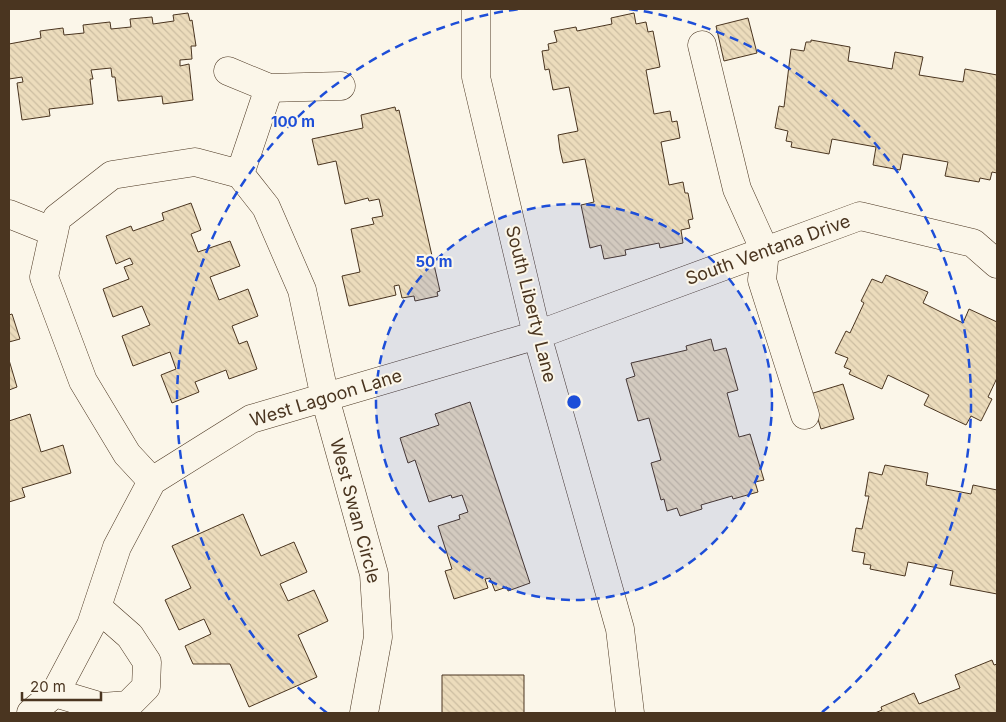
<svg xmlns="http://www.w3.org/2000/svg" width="1006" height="722" viewBox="0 0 1006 722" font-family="Inter,sans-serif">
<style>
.building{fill:url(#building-back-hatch);stroke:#4a3520}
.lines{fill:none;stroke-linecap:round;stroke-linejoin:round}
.minor-casing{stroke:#4a3520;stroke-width:29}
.minor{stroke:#fbf6e9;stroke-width:28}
.ring{fill:none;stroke:#1d4ed8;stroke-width:2.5;stroke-dasharray:9 6}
.labels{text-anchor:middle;stroke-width:4;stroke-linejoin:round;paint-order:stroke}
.street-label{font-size:18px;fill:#4a3520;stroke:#fbf6e9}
.centre{fill:#1d4ed8;stroke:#fbf6e9;stroke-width:2.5}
.ring-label{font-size:15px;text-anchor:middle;font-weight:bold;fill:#1d4ed8;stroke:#fbf6e9;stroke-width:4;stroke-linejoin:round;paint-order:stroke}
</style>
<defs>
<pattern id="building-back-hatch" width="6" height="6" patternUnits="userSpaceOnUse" patternTransform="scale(1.25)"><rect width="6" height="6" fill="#ecdcbc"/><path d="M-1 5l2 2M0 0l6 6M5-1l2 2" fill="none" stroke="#ccbda1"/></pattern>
</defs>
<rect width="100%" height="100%" fill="#fbf6e9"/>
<path class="building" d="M 188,13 L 190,21 L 192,20 L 196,46 L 191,46 L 192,59 L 180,60 L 180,66 L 189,64 L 193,100 L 163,104 L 162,96 L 118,101 L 115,77 L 112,77 L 111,68 L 91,70 L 93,79 L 90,79 L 93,104 L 49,109 L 50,116 L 22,120 L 17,83 L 23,82 L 22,77 L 9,79 L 9,44 L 41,38 L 40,31 L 63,28 L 64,35 L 84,33 L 83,25 L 110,22 L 111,29 L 131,27 L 130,19 L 152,17 L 153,24 L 174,21 L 173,15 Z
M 634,13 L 636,24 L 646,22 L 648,32 L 653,31 L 660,67 L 646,70 L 654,114 L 670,111 L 672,122 L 677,121 L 680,138 L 661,142 L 669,185 L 683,182 L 685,193 L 688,193 L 693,219 L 688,220 L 690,228 L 681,230 L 683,243 L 660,248 L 659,243 L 625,250 L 626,255 L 604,259 L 601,245 L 590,248 L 581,205 L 594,202 L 585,159 L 563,163 L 560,150 L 558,135 L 578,131 L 569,87 L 553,90 L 549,69 L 545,70 L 542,51 L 549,50 L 548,44 L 557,42 L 554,31 L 576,27 L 577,31 L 612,24 L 611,18 Z
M 748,18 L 757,53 L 724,61 L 716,26 Z
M 811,40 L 850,47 L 848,61 L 892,69 L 895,52 L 923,57 L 919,75 L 963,82 L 965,69 L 997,75 L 997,173 L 992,172 L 990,180 L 980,178 L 979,182 L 945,176 L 948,162 L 903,154 L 900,170 L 873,165 L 876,147 L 832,139 L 829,154 L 791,147 L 792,142 L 786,141 L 788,131 L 775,128 L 779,106 L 784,107 L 791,49 L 804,51 L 806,42 L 811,42 Z
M 395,107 L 396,111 L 399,110 L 440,291 L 437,292 L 438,296 L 415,301 L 414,296 L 402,298 L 399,285 L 394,286 L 396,295 L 349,306 L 342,276 L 360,272 L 351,229 L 374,224 L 372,218 L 383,216 L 379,199 L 369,201 L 368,198 L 345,204 L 336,161 L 318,165 L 312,139 L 363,128 L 361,115 Z
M 191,203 L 201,230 L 191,234 L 198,252 L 230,241 L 240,266 L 210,277 L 219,300 L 248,289 L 258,316 L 232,326 L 239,344 L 247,341 L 257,369 L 229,379 L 226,370 L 195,382 L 199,392 L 172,403 L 161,375 L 176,369 L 170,352 L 133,366 L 122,336 L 150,325 L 142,306 L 113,317 L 103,289 L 129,279 L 124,267 L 133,264 L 130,258 L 116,264 L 106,236 L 131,226 L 133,231 L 164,220 L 162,213 Z
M 886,275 L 928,292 L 923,303 L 963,323 L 969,309 L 997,322 L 997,378 L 988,397 L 992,399 L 981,421 L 971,416 L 966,425 L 924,405 L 929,395 L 888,375 L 882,389 L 849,374 L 851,370 L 844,367 L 848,358 L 835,353 L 846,331 L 850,333 L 864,303 L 861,301 L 872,279 L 882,283 Z
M 12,314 L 20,339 L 9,342 L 9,315 Z
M 711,339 L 714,351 L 726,348 L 738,390 L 727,393 L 739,437 L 750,434 L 764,480 L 755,482 L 758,492 L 733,499 L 732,496 L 701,505 L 702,509 L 680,516 L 677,508 L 667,511 L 664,499 L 661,500 L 651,463 L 661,460 L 649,418 L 638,421 L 626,379 L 635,376 L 631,363 L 687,350 L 686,346 Z
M 9,360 L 17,387 L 9,390 Z
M 843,384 L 854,419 L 821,429 L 810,394 Z
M 470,402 L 530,583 L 508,591 L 507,587 L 495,591 L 490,578 L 485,579 L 488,588 L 454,599 L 445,571 L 452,569 L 438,526 L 460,519 L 459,515 L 468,512 L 462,495 L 452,498 L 451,495 L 429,502 L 415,460 L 408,463 L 400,438 L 439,425 L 435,414 Z
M 30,414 L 41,452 L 63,445 L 71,473 L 22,488 L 25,497 L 9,502 L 9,421 Z
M 885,465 L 928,473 L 926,485 L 971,494 L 973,485 L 997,490 L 997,594 L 950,585 L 953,571 L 908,562 L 905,576 L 870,569 L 871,565 L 863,564 L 865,553 L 852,551 L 856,528 L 862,529 L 869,496 L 865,496 L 869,472 L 882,475 Z
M 243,514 L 261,556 L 294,542 L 307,572 L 280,584 L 288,601 L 314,590 L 328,621 L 298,635 L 317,677 L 249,707 L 230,664 L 193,664 L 185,646 L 211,634 L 204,619 L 179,630 L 165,600 L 191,588 L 172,546 Z
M 992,660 L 994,665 L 997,664 L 997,713 L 875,713 L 882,710 L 881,707 L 914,693 L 919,704 L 960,688 L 955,675 Z
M 442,675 L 524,675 L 524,713 L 442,713 Z"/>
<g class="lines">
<g class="minor-casing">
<path id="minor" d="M 476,9 L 476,77 L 537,335 L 620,629 L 630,713
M 702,45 L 737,189 L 765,251 L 762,280 L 805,415
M 228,71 L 269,88 L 341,86
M 240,174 L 269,88
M 9,214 L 54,232
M 152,481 L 127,454 L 83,381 L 44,277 L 57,218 L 112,175 L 195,162 L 240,174 L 266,207 L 302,290 L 325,398 L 374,574 L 378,637 L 364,713
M 55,693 L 102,707 L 128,705 L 146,687 L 147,662 L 130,636 L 97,607
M 31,713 L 55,693 L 91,625 L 117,547 L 152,481 L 251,419 L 537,335 L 860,216 L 973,243 L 997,264"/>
</g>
<use href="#minor" class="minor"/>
</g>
<circle cx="574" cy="402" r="198" fill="#1d4ed8" fill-opacity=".12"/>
<g class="ring">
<circle cx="574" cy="402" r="198"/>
<path d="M327 713A397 397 0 0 1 519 9M629 9A397 397 0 0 1 821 713"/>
</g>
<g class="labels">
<g class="street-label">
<text transform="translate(768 250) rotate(-20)" y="6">South Ventana Drive</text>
<text transform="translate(531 304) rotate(76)" y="6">South Liberty Lane</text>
<text transform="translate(326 398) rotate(-17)" y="6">West Lagoon Lane</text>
<text transform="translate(355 511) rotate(75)" y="6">West Swan Circle</text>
</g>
</g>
<circle cx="574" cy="402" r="8" class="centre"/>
<g class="ring-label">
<text x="293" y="127">100 m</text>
<text x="434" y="267">50 m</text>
</g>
<rect width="1006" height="722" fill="none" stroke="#4a3520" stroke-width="20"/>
<path d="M22 692v8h79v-8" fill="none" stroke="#4a3520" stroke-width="2.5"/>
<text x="30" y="692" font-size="15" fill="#4a3520" stroke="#fbf6e9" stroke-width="4" paint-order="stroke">20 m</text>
</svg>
